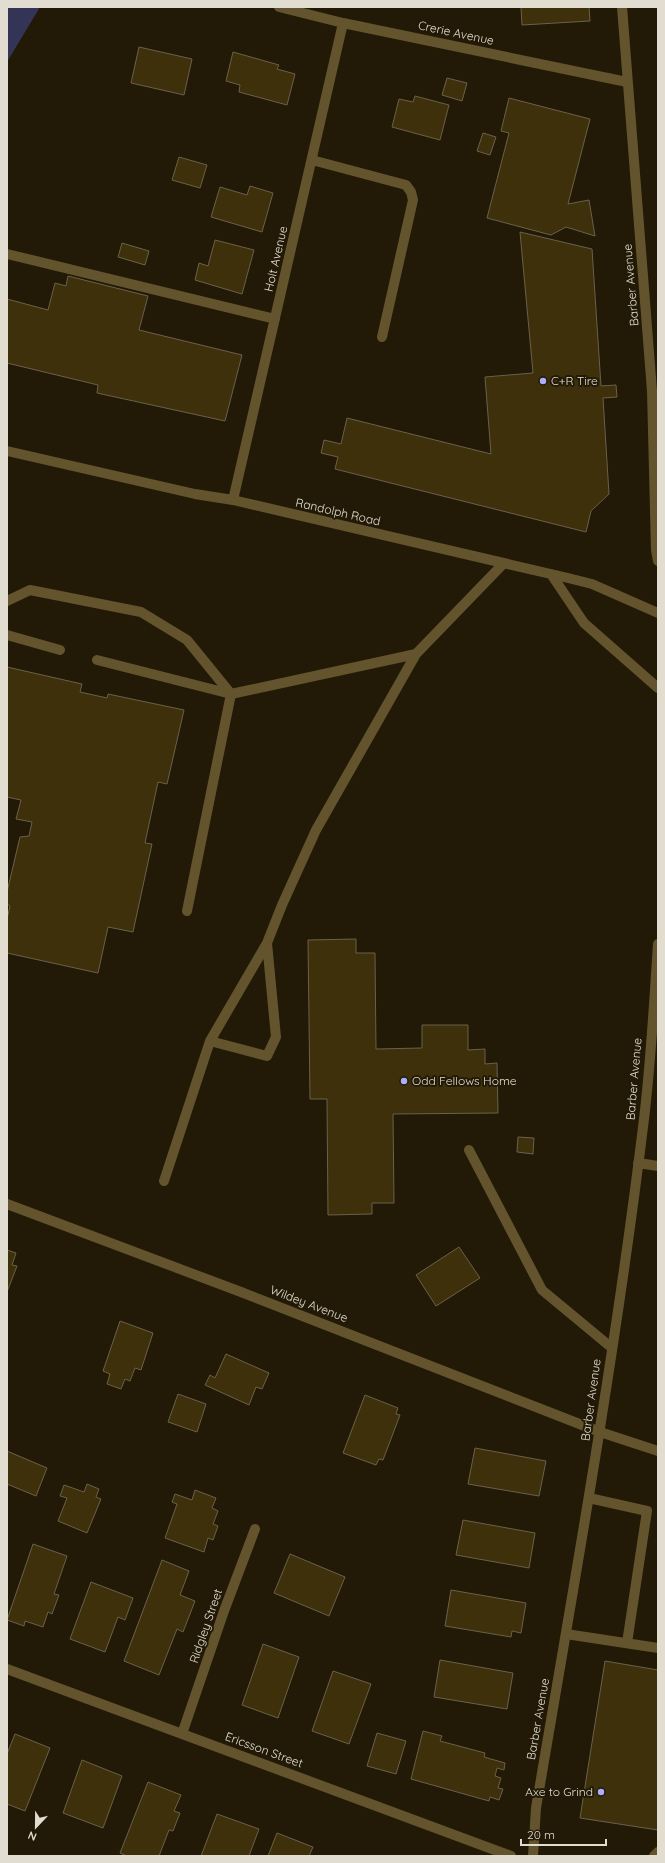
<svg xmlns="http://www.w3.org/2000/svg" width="665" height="1863" viewBox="0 0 665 1863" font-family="Quicksand,sans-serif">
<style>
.green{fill:#343556}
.building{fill:#3e300b;stroke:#6b614b}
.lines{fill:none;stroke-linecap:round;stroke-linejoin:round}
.minor{stroke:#63542e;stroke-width:10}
.poi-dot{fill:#acaffb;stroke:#221a06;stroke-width:1.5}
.labels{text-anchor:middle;stroke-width:4;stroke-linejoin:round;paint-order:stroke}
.street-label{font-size:12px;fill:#e2ddd1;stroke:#221a06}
.poi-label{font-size:12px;fill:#e2ddd1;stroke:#221a06;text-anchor:start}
</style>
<rect width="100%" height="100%" fill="#221a06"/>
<path class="green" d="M 7,7 L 40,7 L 7,62 Z"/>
<path class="building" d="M 521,7 L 589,7 L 590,21 L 522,25 Z
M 139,47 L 192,59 L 184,95 L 131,83 Z
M 233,52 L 279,65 L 277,69 L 295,74 L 287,105 L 239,92 L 240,85 L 226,81 Z
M 447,78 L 467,83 L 462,101 L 442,95 Z
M 415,96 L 449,105 L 440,140 L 392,127 L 399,99 L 413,102 Z
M 509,98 L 590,119 L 568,204 L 589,200 L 595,236 L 566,227 L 551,235 L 487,218 L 509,133 L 501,131 Z
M 483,133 L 496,137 L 490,155 L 477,151 Z
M 179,157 L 207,165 L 200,188 L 172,180 Z
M 250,186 L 273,193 L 262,232 L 211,217 L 220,187 L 247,195 Z
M 520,232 L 592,249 L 601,386 L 616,385 L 617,397 L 603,398 L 609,494 L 591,511 L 586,532 L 335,469 L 338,457 L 321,453 L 324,440 L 341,444 L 347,418 L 491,454 L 485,377 L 533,373 Z
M 215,240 L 254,250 L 242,294 L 195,280 L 199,263 L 208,266 Z
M 122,243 L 149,251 L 145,265 L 118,257 Z
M 68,276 L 148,296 L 139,330 L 242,355 L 225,421 L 97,393 L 98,385 L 7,363 L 7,299 L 48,310 L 55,283 L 66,286 Z
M 7,667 L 82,684 L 80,692 L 107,698 L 108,694 L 184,710 L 167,784 L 158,782 L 145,843 L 152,844 L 133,932 L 108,927 L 98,973 L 7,953 L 7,919 L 10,906 L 7,904 L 7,892 L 20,837 L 29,836 L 32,822 L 16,819 L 21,800 L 7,797 Z
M 356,939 L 356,953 L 375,953 L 376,1049 L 422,1048 L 422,1025 L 468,1025 L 468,1050 L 485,1049 L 485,1064 L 497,1063 L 498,1113 L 393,1114 L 394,1203 L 372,1203 L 372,1214 L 328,1215 L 327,1099 L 310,1099 L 308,940 Z
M 518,1137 L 534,1138 L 533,1154 L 517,1152 Z
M 459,1247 L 480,1278 L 436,1306 L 416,1275 Z
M 7,1250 L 16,1253 L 12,1265 L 17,1266 L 7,1292 Z
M 120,1321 L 153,1333 L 141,1370 L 135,1368 L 130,1381 L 125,1379 L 121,1389 L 107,1384 L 110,1374 L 103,1371 Z
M 226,1354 L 269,1373 L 262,1389 L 256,1387 L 249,1405 L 205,1385 L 210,1375 L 215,1378 Z
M 178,1394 L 206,1404 L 197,1432 L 168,1422 Z
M 365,1395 L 398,1408 L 396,1414 L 400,1415 L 383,1460 L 379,1459 L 376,1465 L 343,1453 Z
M 475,1448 L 546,1461 L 539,1496 L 468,1484 Z
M 7,1451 L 47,1468 L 36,1496 L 7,1484 Z
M 87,1484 L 99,1489 L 96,1497 L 101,1499 L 87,1533 L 58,1521 L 67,1498 L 60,1496 L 64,1485 L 84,1492 Z
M 195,1490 L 216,1498 L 212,1508 L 218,1511 L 213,1524 L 218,1526 L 213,1540 L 208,1538 L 204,1552 L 165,1538 L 177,1504 L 172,1502 L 175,1494 L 192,1500 Z
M 463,1520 L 535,1533 L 529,1568 L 456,1555 Z
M 33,1544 L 67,1556 L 54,1594 L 59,1595 L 52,1614 L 48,1612 L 43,1627 L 25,1621 L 24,1626 L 7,1620 Z
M 290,1554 L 345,1577 L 329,1616 L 274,1593 Z
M 162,1560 L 189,1571 L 180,1595 L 195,1601 L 183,1632 L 177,1629 L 159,1675 L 124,1661 Z
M 91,1582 L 133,1598 L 125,1620 L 118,1617 L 105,1652 L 70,1639 Z
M 451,1590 L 526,1603 L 521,1633 L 512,1631 L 511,1637 L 445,1626 Z
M 263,1644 L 299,1657 L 278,1718 L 242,1705 Z
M 440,1660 L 513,1673 L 507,1709 L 434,1697 Z
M 605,1661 L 658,1670 L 658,1830 L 580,1818 Z
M 333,1671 L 371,1684 L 349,1744 L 312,1731 Z
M 423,1731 L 442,1736 L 440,1741 L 485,1753 L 484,1757 L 505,1763 L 504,1770 L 497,1768 L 495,1776 L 501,1778 L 498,1788 L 503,1789 L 499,1800 L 490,1797 L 489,1801 L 411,1779 Z
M 377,1733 L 406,1741 L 396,1774 L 367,1766 Z
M 15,1734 L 50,1748 L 25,1811 L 7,1804 L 7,1754 Z
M 82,1760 L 122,1776 L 103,1828 L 63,1813 Z
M 148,1782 L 181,1795 L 174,1811 L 180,1813 L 173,1831 L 169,1830 L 159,1856 L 127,1856 L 120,1853 Z
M 217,1814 L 259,1829 L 249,1856 L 201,1856 Z
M 277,1833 L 313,1847 L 309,1856 L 268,1856 Z"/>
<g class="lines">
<path class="minor" d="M 279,7 L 343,23 L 627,82
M 622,7 L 652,391 L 656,550 L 658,561
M 312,160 L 406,185 L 411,192 L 413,200 L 382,337
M 7,254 L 275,319
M 7,451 L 195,494 L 233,500 L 568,578 L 592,584 L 658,613
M 233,500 L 343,23
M 551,574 L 584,623 L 658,688
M 7,601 L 30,590 L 141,612 L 187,640 L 231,694 L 416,654
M 7,635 L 60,650
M 97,660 L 231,694 L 187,911
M 210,1041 L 267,1056 L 276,1037 L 267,943
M 469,1150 L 542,1290 L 612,1348
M 638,1163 L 658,1166
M 164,1181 L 210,1041 L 267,943 L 282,905 L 316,830 L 416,654 L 504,563
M 7,1204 L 241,1292 L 600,1432 L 658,1451
M 589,1498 L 647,1511 L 627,1643
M 566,1634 L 658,1648
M 7,1669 L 511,1856
M 182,1734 L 224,1611 L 255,1529
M 533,1856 L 536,1808 C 575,1579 616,1350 644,1119 C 651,1061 654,1003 658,944
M 654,1856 L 658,1852"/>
</g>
<g class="poi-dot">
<circle cx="543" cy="381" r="4"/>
<circle cx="404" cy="1081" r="4"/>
<circle cx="601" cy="1792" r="4"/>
</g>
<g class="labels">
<g class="street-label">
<text transform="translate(456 33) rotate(12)" y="4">Crerie Avenue</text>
<text transform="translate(276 259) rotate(-77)" y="4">Holt Avenue</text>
<text transform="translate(631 285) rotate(-95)" y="4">Barber Avenue</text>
<text transform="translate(338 512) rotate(13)" y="4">Randolph Road</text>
<text transform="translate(634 1079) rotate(-85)" y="4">Barber Avenue</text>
<text transform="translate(309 1304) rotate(21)" y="4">Wildey Avenue</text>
<text transform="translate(591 1400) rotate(-82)" y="4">Barber Avenue</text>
<text transform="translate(206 1626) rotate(-71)" y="4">Ridgley Street</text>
<text transform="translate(538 1719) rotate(-80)" y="4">Barber Avenue</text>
<text transform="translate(264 1750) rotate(20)" y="4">Ericsson Street</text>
</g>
<g class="poi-label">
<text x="551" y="385">C+R Tire</text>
<text x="412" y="1085">Odd Fellows Home</text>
<text x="593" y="1796" text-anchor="end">Axe to Grind</text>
</g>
</g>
<rect width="665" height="1863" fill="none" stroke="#e2ddd1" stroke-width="16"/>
<g transform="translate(36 1827) rotate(202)" stroke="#221a06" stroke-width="3" paint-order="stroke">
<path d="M0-3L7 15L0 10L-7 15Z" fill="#e2ddd1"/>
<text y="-6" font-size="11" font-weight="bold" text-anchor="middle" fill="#e2ddd1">N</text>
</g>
<path d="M521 1839v6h85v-6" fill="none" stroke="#e2ddd1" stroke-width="2"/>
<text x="527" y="1839" font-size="12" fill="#e2ddd1" stroke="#221a06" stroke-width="3" paint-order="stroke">20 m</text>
</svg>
